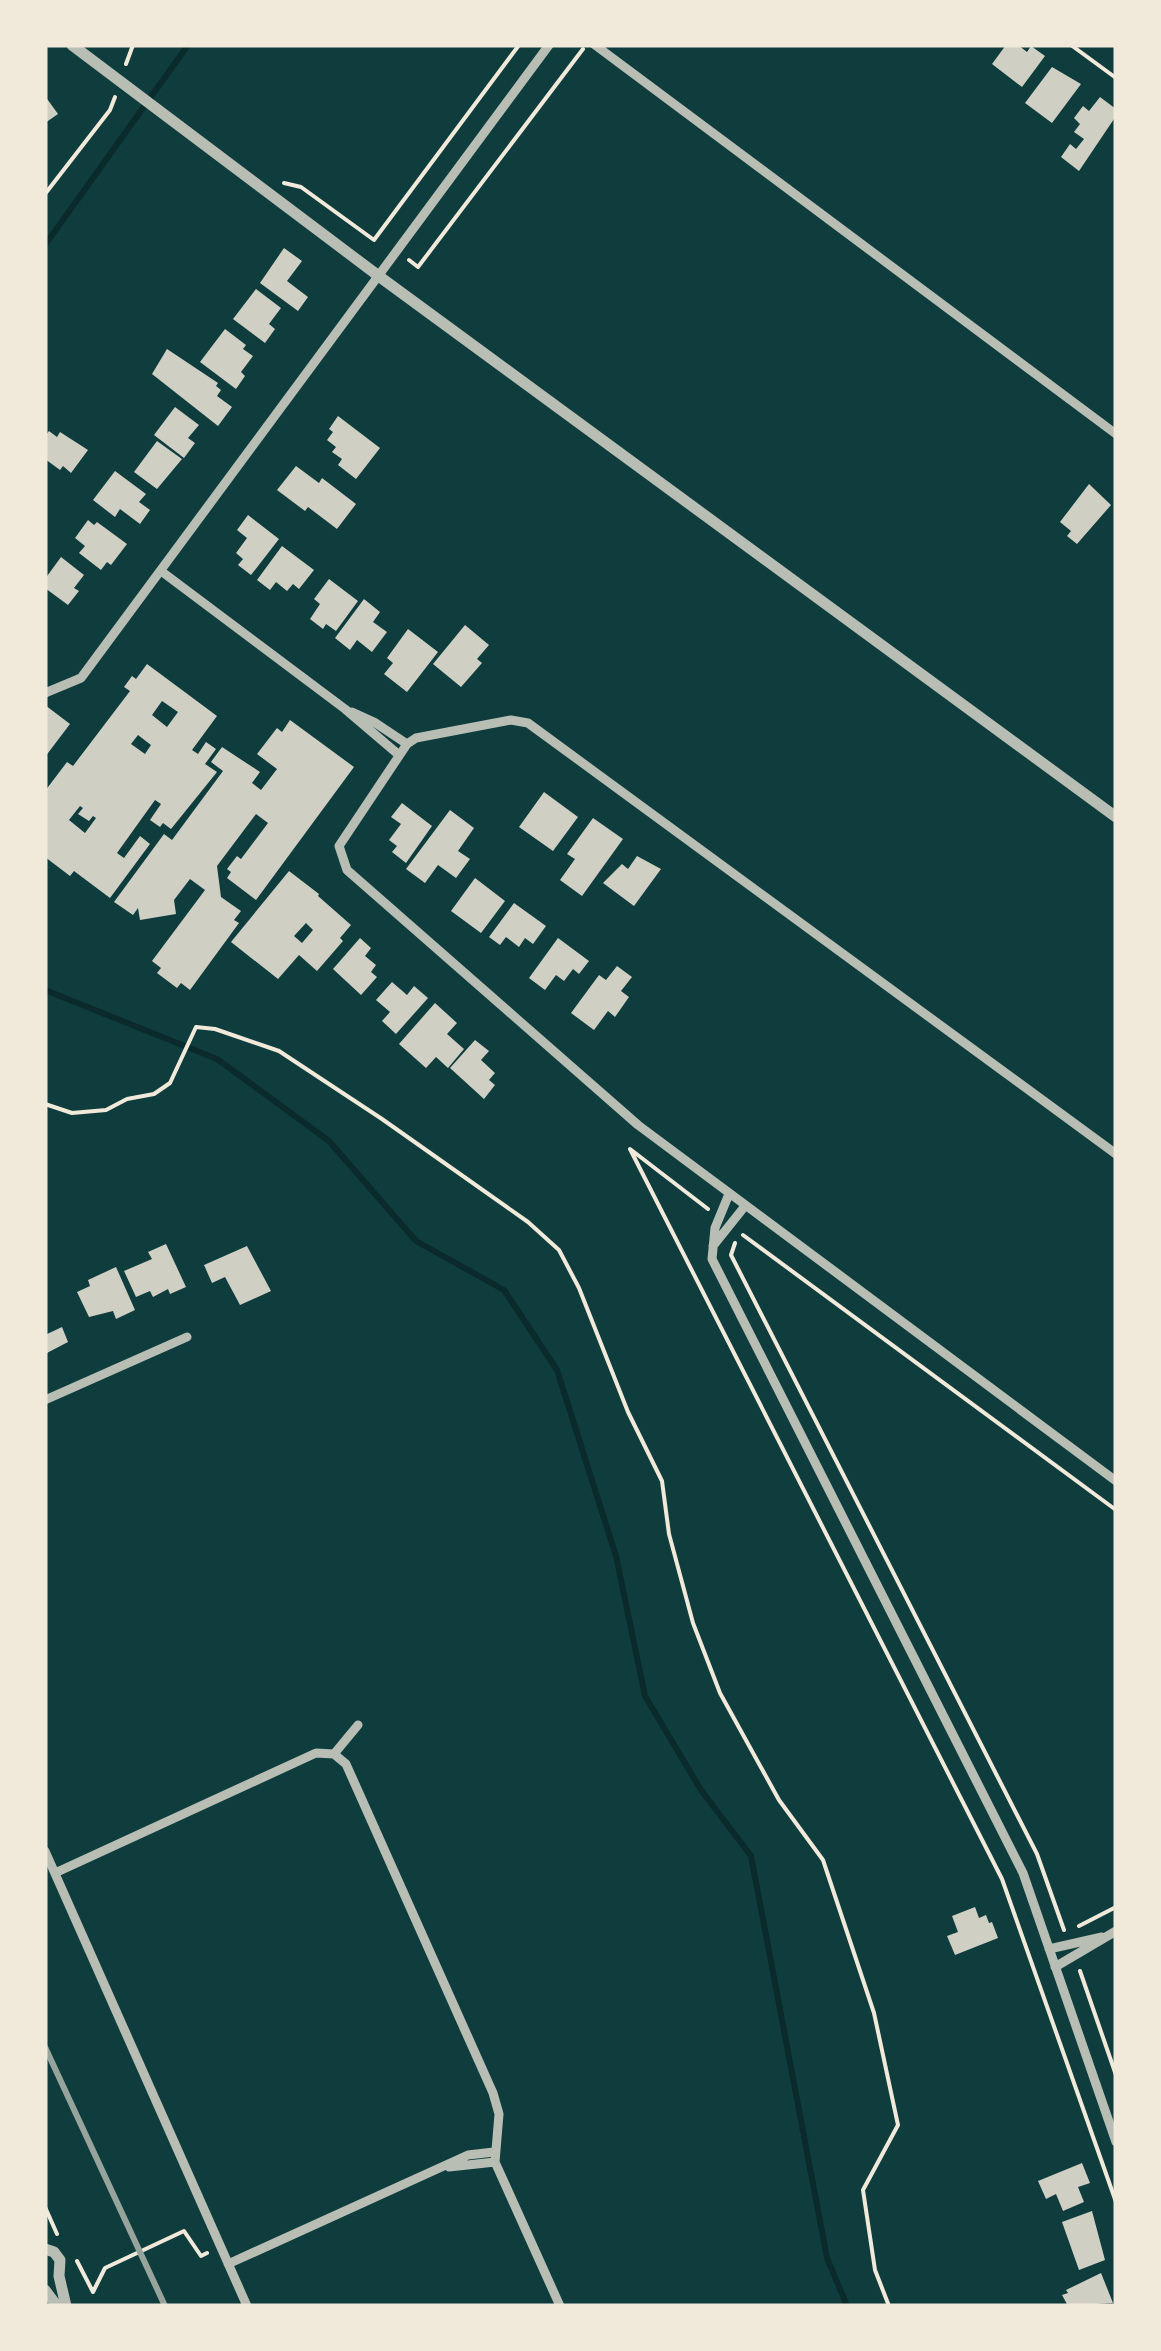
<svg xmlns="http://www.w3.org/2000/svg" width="1161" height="2351" viewBox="0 0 1161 2351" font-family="'PT Serif',serif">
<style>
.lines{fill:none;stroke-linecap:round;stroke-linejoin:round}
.stream{stroke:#0a2a2b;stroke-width:6}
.building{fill:#cfcfc3;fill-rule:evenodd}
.path{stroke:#f1e9da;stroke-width:4}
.minor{stroke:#b8beb3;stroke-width:9}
.tertiary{stroke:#b8beb3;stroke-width:11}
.rail{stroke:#97a49c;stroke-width:6}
</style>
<rect width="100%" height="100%" fill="#0f3d3e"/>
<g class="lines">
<path class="stream" d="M 45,245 L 188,45
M 45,990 L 217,1059 L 329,1141 L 416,1241 L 504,1290 L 557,1370 L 616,1556 L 645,1696 L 701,1790 L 751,1856 L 827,2258 L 847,2306"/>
</g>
<path class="building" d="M 1006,45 L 1018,45 L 1027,52 L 1031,46 L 1045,56 L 1022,87 L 992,64 Z
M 1052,67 L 1081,84 L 1052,123 L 1025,103 Z
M 45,96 L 58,114 L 45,123 Z
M 1100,97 L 1116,109 L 1116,116 L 1079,171 L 1061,157 L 1070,144 L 1076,149 L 1084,139 L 1074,132 L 1080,124 L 1074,118 L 1083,106 L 1089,111 Z
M 284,248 L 302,261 L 287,281 L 308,297 L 298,311 L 260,283 Z
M 256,289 L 281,308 L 269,324 L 275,329 L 265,343 L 233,319 Z
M 225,329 L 246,345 L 243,349 L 253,356 L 241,372 L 245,376 L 236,389 L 200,362 Z
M 167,349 L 218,383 L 216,386 L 221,390 L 217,396 L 232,407 L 218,426 L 152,374 Z
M 175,407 L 199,425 L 188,438 L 195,443 L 184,458 L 154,435 Z
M 338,416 L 380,448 L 356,479 L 338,465 L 342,459 L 332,452 L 336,447 L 327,440 L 333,432 L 329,429 Z
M 49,431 L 57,437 L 60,432 L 88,450 L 71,473 L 63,466 L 60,470 L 45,459 L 45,436 Z
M 157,441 L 182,459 L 157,489 L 134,472 Z
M 296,466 L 319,483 L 322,478 L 356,504 L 337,529 L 308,507 L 305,511 L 277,490 Z
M 115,471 L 146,494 L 139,502 L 150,510 L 140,524 L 120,509 L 115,517 L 93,500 Z
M 1089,484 L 1111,505 L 1077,544 L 1067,536 L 1071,531 L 1060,522 Z
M 248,515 L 279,539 L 251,575 L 238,565 L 243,559 L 236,553 L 247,538 L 237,530 Z
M 88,520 L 94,525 L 97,522 L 127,544 L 111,565 L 107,562 L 101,570 L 79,553 L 85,546 L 75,538 Z
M 282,546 L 314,570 L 299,589 L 293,584 L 287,591 L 276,582 L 270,590 L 257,580 Z
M 61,557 L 84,575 L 74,588 L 79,591 L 68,605 L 45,588 L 45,579 Z
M 329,579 L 358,601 L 336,631 L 326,624 L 323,629 L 310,619 L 320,604 L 314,599 Z
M 364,599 L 380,612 L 373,622 L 387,632 L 372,652 L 357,640 L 350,650 L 335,638 Z
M 465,625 L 489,645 L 477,659 L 482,663 L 461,687 L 433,664 Z
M 408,629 L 438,652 L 407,692 L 384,674 L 393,663 L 387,658 Z
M 147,664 L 217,716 L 192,750 L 198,754 L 206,742 L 216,749 L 205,764 L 217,772 L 171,829 L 163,823 L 160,827 L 150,820 L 161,804 L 155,800 L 117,853 L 124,858 L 140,836 L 150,844 L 110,898 L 74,871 L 70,876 L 45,857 L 45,791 L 67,762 L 73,766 L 130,691 L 124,687 L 132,676 L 136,679 ZM 162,701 L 178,712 L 167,727 L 152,715 ZM 138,735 L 151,745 L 145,754 L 131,744 ZM 80,806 L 83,808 L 78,814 L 89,821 L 93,816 L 96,818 L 85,833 L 69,820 Z
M 45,705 L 70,724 L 45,757 Z
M 290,720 L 354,767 L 256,900 L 227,878 L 231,872 L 227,869 L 237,856 L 241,859 L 268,823 L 256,814 L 217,866 L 221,897 L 241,911 L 234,920 L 239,923 L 190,990 L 181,983 L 177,988 L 157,973 L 161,968 L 152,961 L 205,890 L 190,879 L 174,900 L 176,914 L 140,920 L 138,908 L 133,915 L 114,902 L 164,834 L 172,840 L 223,771 L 211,762 L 222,747 L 260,772 L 252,783 L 261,790 L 277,769 L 257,754 L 277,728 L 282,732 Z
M 544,792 L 578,817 L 553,851 L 519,827 Z
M 402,803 L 432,826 L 406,863 L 392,852 L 397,846 L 389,840 L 401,824 L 391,817 Z
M 450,810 L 474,828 L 458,851 L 470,859 L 456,878 L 438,865 L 425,883 L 406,869 Z
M 593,818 L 623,839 L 582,896 L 560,880 L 575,859 L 567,854 Z
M 637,856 L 661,869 L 634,906 L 603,883 L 622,864 L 628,869 Z
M 289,871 L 319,894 L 318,896 L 351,925 L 340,938 L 343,941 L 317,971 L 299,955 L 278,979 L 231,942 ZM 306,923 L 313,930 L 302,943 L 294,936 Z
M 475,878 L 505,901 L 481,933 L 451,911 Z
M 514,903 L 546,926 L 533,944 L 525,938 L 519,947 L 506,937 L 500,945 L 489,937 Z
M 360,938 L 371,948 L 365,956 L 376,965 L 371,972 L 377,977 L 361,995 L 333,969 Z
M 558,938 L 589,961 L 579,974 L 573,969 L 564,981 L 556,975 L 545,990 L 529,978 Z
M 617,966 L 632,977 L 621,991 L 629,997 L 615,1017 L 608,1011 L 594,1030 L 571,1013 L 599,975 L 606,980 Z
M 392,982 L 407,995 L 414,986 L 428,998 L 396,1034 L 382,1021 L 390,1012 L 376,1000 Z
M 435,1003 L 457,1023 L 447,1034 L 464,1049 L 448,1068 L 436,1057 L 426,1068 L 399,1044 Z
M 475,1040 L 489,1051 L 481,1060 L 495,1073 L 489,1080 L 495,1085 L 484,1099 L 450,1068 Z
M 166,1244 L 186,1287 L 170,1294 L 168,1289 L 153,1297 L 150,1291 L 136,1297 L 124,1271 L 152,1259 L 148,1252 Z
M 247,1246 L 271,1291 L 240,1305 L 225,1277 L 212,1283 L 204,1265 Z
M 116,1267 L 135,1310 L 116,1319 L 113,1311 L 89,1317 L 77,1292 L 90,1286 L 88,1280 Z
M 62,1327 L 68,1342 L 45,1354 L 45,1335 Z
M 975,1907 L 979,1918 L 986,1915 L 989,1923 L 992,1922 L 998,1938 L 955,1955 L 947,1936 L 958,1932 L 952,1916 Z
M 1082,2163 L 1090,2183 L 1078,2187 L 1084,2202 L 1063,2211 L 1056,2194 L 1046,2199 L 1038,2181 Z
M 1092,2211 L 1105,2260 L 1079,2270 L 1062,2222 Z
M 1101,2273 L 1113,2303 L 1068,2306 L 1062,2295 L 1068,2293 L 1066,2290 Z"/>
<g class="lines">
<path class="path" d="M 1071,45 L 1116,78
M 126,64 L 133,45
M 284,183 L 301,187 L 374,240 L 519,45
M 45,194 L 110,110 L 115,97
M 409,260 L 418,267 L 583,49
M 45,1104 L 72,1113 L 106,1110 L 127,1099 L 154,1094 L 170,1083 L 196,1027 L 215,1029 L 279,1051 L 382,1119 L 528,1222 L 559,1250 L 579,1288 L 628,1412 L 662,1481 L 669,1534 L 693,1623 L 720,1693 L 779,1800 L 823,1860 L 874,2013 L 898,2125 L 863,2190 L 875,2270 L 889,2306
M 708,1209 L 630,1149 L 1002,1879 L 1116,2202
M 743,1235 L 1116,1510
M 735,1243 L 731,1255 L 1037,1854 L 1064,1930
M 1079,1926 L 1116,1907
M 1080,1971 L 1116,2075
M 45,2207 L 57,2234
M 77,2261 L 93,2292 L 105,2268 L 184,2231 L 201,2256 L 207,2253"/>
<path class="minor" d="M 595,45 L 1116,434
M 161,571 L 345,709 L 399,755
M 45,693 L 81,678 L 549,45
M 352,712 L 374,722 L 407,744
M 1116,1154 L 528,723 L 511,720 L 416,738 L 407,744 L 339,846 L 347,870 L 638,1125 L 1116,1481
M 729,1194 L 715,1228 L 712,1259 L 1023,1873 L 1116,2142
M 713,1246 L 745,1206
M 45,1400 L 187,1337
M 334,1754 L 346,1764 L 493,2093 L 499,2114 L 495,2162 L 560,2306
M 45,1851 L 247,2306
M 55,1873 L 316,1753 L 334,1754 L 358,1725
M 1049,1949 L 1102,1937
M 1055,1967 L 1116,1931
M 449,2167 L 495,2162
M 228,2264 L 468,2155 L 494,2152"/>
<path class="tertiary" d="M 72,45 L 380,277 L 1116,817
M 45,2249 L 54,2252 L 60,2260 L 59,2276 L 66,2306
M 45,2290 L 57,2306"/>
<path class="rail" d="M 45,2047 L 165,2306"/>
</g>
<rect width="1161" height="2351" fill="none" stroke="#f1e9da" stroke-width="95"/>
</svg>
